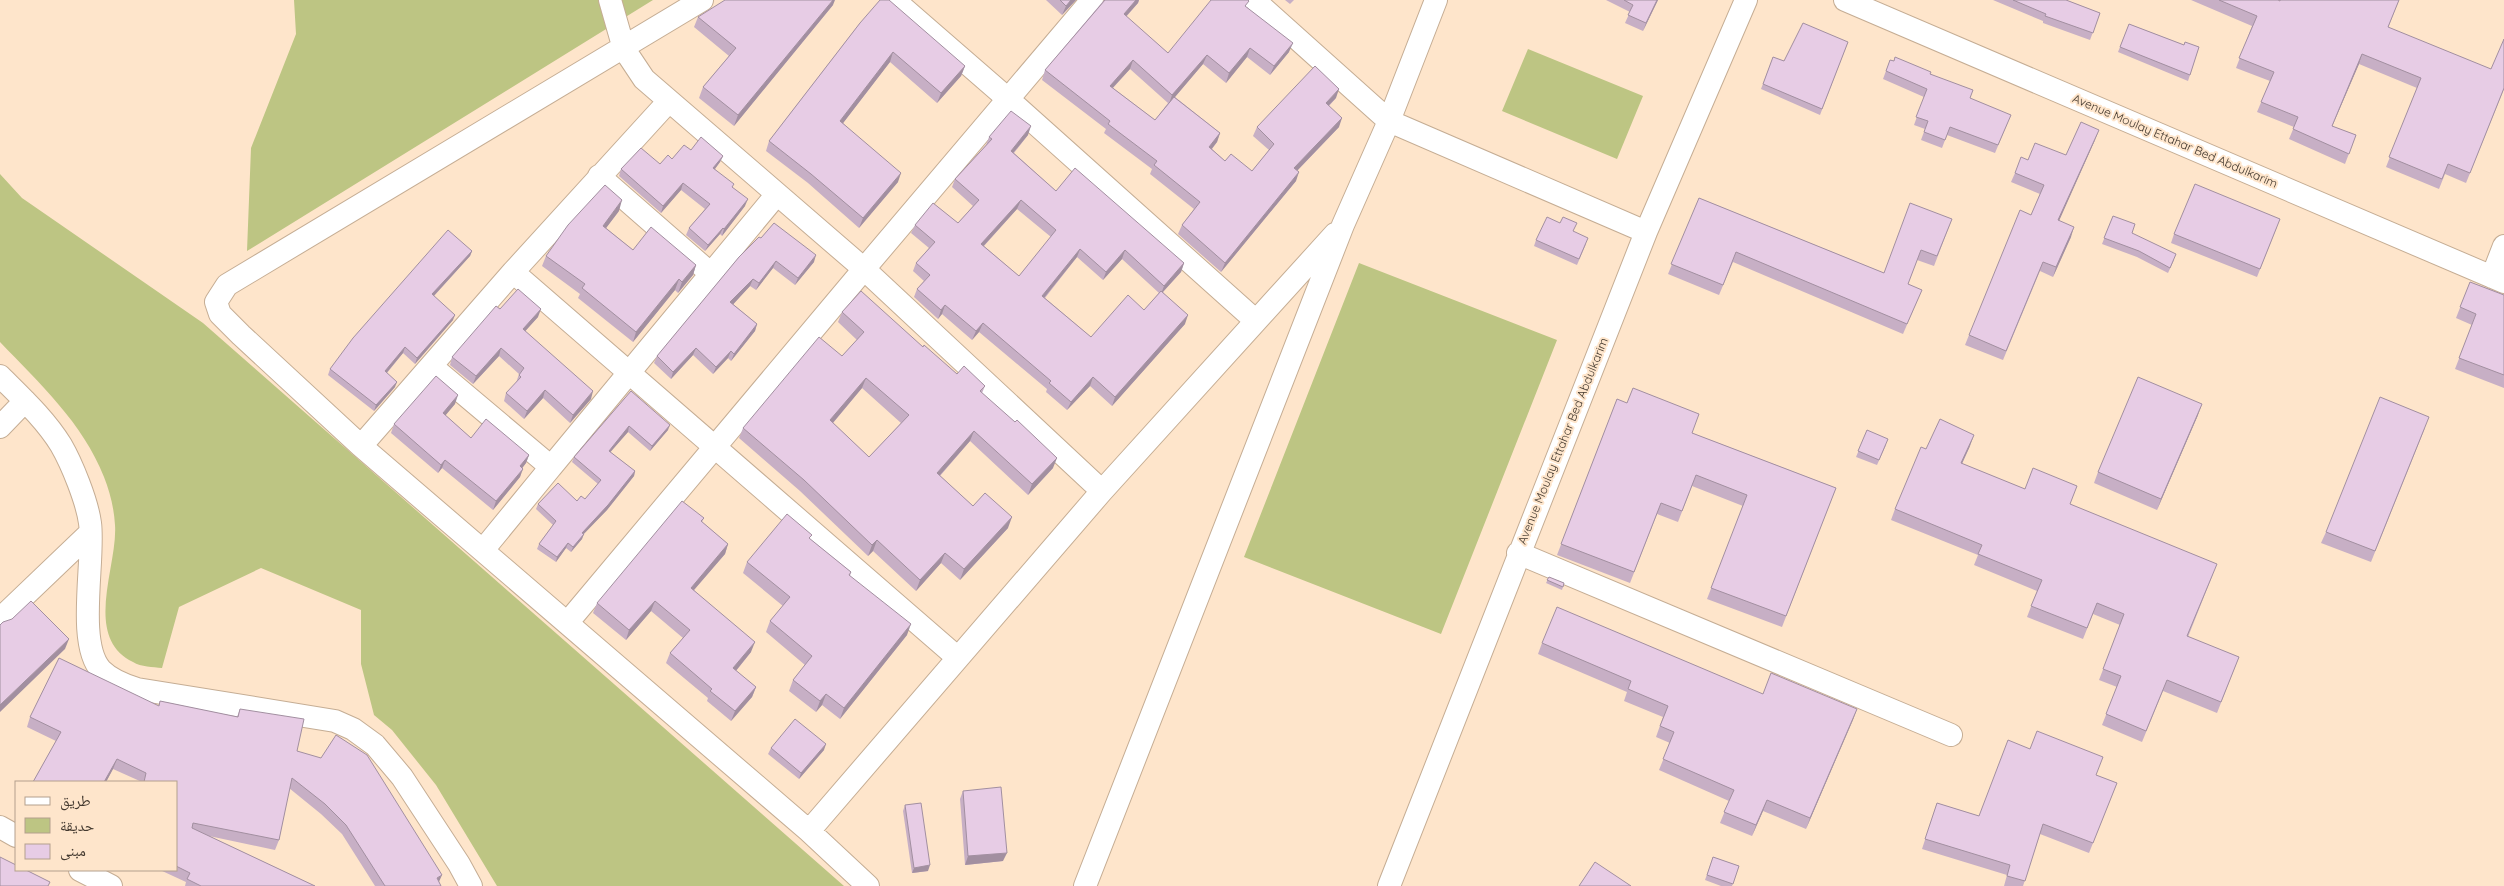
<svg xmlns="http://www.w3.org/2000/svg" width="2504" height="886" viewBox="0 0 2504 886" font-family="Quicksand,'Noto Naskh Arabic',sans-serif">
<style>
.green{fill:#bdc583}
.lines{fill:none;stroke-linecap:round;stroke-linejoin:round}
.minor-casing{stroke:#c5ad94;stroke-width:24}
.minor{stroke:#fff;stroke-width:22}
.wall{fill:#c7afc5;fill-rule:evenodd}
.shaded-wall{fill:#a28fa0}
.building{fill:#e7cce5;stroke:#a28fa0;fill-rule:evenodd}
.labels{text-anchor:middle;stroke-width:4;stroke-linejoin:round;paint-order:stroke}
.street-label{font-size:12px;fill:#43392f;stroke:#fee5cb}
</style>
<rect width="100%" height="100%" fill="#fee5cb"/>
<path class="green" d="M 294,0 L 653,0 L 247,251 L 251,148 L 296,34 Z
M 1528,49 L 1643,96 L 1617,159 L 1502,111 Z
M 0,174 L 22,198 L 203,323 L 844,886 L 497,886 L 436,785 L 392,730 L 374,715 L 361,664 L 361,610 L 261,568 L 179,607 L 162,668 C 153,667 141,667 133,662 C 82,637 118,566 115,525 C 114,508 110,492 104,477 C 83,423 39,383 0,342 Z
M 1359,263 L 1557,340 L 1441,634 L 1244,557 Z"/>
<g class="lines">
<g class="minor-casing">
<path id="minor" d="M 610,0 L 624,49 L 644,79 L 864,269 L 1092,0
M 702,0 L 227,285 L 216,302 L 220,314 L 241,335 L 361,446 L 809,831 L 868,886
M 894,0 L 1008,99 L 1256,321
M 1254,0 L 1389,121 L 1646,232
M 1845,0 L 2504,282
M 668,102 L 513,272 L 958,658
M 599,176 L 710,273
M 2492,277 L 2504,246
M 431,366 L 551,467 L 483,550
M 0,376 C 21,397 45,419 61,445 C 72,464 87,501 90,523 C 95,558 76,643 101,670 C 111,680 124,685 137,689 L 335,721 L 353,729 L 375,745 L 402,777 L 459,864 L 471,886
M 0,427 L 25,401
M 361,446 L 513,272
M 551,467 L 777,194
M 1102,491 L 1335,234
M 1518,553 L 1951,735
M 0,619 L 89,534
M 568,622 L 864,269 L 1102,491 L 809,831
M 0,827 L 16,836
M 80,870 L 111,886
M 1085,886 L 1343,225 L 1389,121 L 1436,0
M 1389,886 L 1646,232 L 1746,0"/>
</g>
<use href="#minor" class="minor"/>
</g>
<path class="wall" d="M 1046,0 L 1076,0 L 1062,15 Z
M 1104,0 L 1139,0 L 1138,3 L 1126,17 L 1168,53 L 1247,7 L 1289,52 L 1270,75 L 1247,57 L 1226,83 L 1203,64 L 1175,97 L 1220,133 L 1217,142 L 1212,149 L 1225,161 L 1252,171 L 1269,150 L 1253,136 L 1257,127 L 1336,98 L 1329,106 L 1339,127 L 1297,171 L 1296,181 L 1221,272 L 1178,234 L 1182,225 L 1194,209 L 1150,174 L 1152,169 L 1104,133 L 1106,129 L 1042,80 L 1045,70 ZM 1130,69 L 1168,103 L 1155,120 L 1113,88 Z
M 1285,0 L 1294,0 L 1290,4 Z
M 1606,0 L 1658,0 L 1643,31 L 1625,23 L 1630,12 Z
M 1993,0 L 2066,0 L 2100,13 L 2090,40 L 2043,23 L 2043,21 Z
M 2191,0 L 2278,0 L 2280,1 L 2280,0 L 2399,0 L 2388,28 L 2504,89 L 2466,183 L 2445,174 L 2439,189 L 2386,167 L 2417,88 L 2359,64 L 2332,126 L 2356,135 L 2345,164 L 2289,139 L 2294,127 L 2257,112 L 2270,81 L 2236,68 L 2252,26 Z
M 833,5 L 734,126 L 699,98 L 703,87 L 729,56 L 694,27 L 698,17 Z
M 860,23 L 965,66 L 961,76 L 937,103 L 890,62 L 843,123 L 898,182 L 859,228 L 808,183 L 766,151 L 769,141 Z
M 2129,24 L 2184,45 L 2199,47 L 2188,81 L 2118,52 Z
M 1848,42 L 1820,115 L 1761,89 L 1773,57 L 1784,61 Z
M 1890,60 L 1930,74 L 2008,122 L 1995,153 L 1947,135 L 1942,148 L 1921,140 L 1925,129 L 1914,125 L 1924,97 L 1883,79 Z
M 1028,135 L 1014,153 L 1056,191 L 1184,263 L 1181,272 L 1163,292 L 1185,324 L 1112,406 L 1090,386 L 1067,410 L 1046,392 L 1047,389 L 979,332 L 972,340 L 942,314 L 938,319 L 914,297 L 917,289 L 924,281 L 913,271 L 916,263 L 929,248 L 911,233 L 915,225 L 958,223 L 973,206 L 952,187 L 955,179 L 986,145 L 989,137 ZM 1017,209 L 1051,237 L 1019,276 L 984,246 ZM 1077,257 L 1103,280 L 1122,259 L 1159,293 L 1144,310 L 1091,337 L 1045,298 Z
M 2095,140 L 2059,220 L 2071,237 L 2053,277 L 2040,271 L 2003,360 L 1965,345 L 1969,335 L 2031,215 L 2040,194 L 2011,182 L 2015,173 L 2028,160 L 2066,155 Z
M 691,150 L 723,156 L 720,162 L 715,169 L 733,188 L 745,206 L 722,236 L 720,234 L 705,251 L 686,235 L 689,228 L 705,209 L 681,190 L 661,213 L 619,176 L 621,169 L 660,164 Z
M 1699,198 L 1884,273 L 1952,219 L 1934,266 L 1917,260 L 1908,284 L 1918,299 L 1903,334 L 1733,262 L 1719,295 L 1668,274 Z
M 619,211 L 606,228 L 633,250 L 696,265 L 693,275 L 678,293 L 675,290 L 633,342 L 578,298 L 580,294 L 542,266 L 546,256 Z
M 2113,216 L 2132,233 L 2174,260 L 2168,273 L 2137,257 L 2102,244 Z
M 2277,227 L 2257,277 L 2171,243 L 2174,234 Z
M 1574,232 L 1586,244 L 1577,265 L 1534,246 L 1536,240 Z
M 761,238 L 814,262 L 795,285 L 773,268 L 756,290 L 750,286 L 733,304 L 757,324 L 755,331 L 731,361 L 728,358 L 713,374 L 693,355 L 671,379 L 654,363 L 657,356 Z
M 472,251 L 470,256 L 434,296 L 453,320 L 415,364 L 403,353 L 387,373 L 395,387 L 374,411 L 328,375 L 330,369 Z
M 2470,282 L 2504,295 L 2504,388 L 2455,369 L 2472,325 L 2456,318 Z
M 500,309 L 538,317 L 525,331 L 591,399 L 570,423 L 543,398 L 524,419 L 504,401 L 506,393 L 516,383 L 519,374 L 499,356 L 473,384 L 450,365 L 452,357 Z
M 842,312 L 923,347 L 957,374 L 985,386 L 982,393 L 1053,468 L 1028,495 L 970,441 L 940,476 L 973,506 L 1008,528 L 960,580 L 941,563 L 916,591 L 873,551 L 868,556 L 800,491 L 739,438 L 743,428 L 842,356 L 857,340 L 838,322 ZM 862,388 L 901,423 L 869,457 L 833,423 Z
M 631,391 L 668,430 L 650,451 L 628,432 L 610,452 L 635,471 L 634,476 L 607,510 L 583,534 L 582,539 L 571,552 L 566,548 L 556,562 L 537,549 L 539,544 L 553,525 L 536,509 L 538,504 L 577,501 L 585,499 L 598,484 L 572,462 L 574,457 Z
M 1617,399 L 1692,433 L 1836,488 L 1782,627 L 1707,599 L 1743,506 L 1692,486 L 1678,522 L 1657,514 L 1630,583 L 1557,555 Z
M 455,404 L 445,415 L 471,438 L 529,455 L 526,463 L 522,468 L 520,477 L 493,510 L 442,468 L 438,473 L 391,433 L 394,424 Z
M 2198,415 L 2157,510 L 2094,483 L 2098,472 Z
M 2425,428 L 2371,562 L 2321,543 L 2326,532 Z
M 1867,430 L 1886,445 L 1877,465 L 1856,457 Z
M 1970,446 L 1962,464 L 2025,489 L 2070,504 L 2213,574 L 2188,637 L 2239,657 L 2217,713 L 2163,691 L 2142,742 L 2102,725 L 2117,687 L 2099,680 L 2120,625 L 2093,614 L 2083,639 L 2027,617 L 2037,591 L 1974,565 L 1978,555 L 1891,520 L 1895,509 Z
M 704,518 L 702,522 L 728,544 L 725,554 L 694,590 L 751,652 L 736,671 L 756,687 L 752,697 L 731,721 L 707,701 L 708,698 L 666,663 L 670,653 L 683,638 L 651,611 L 626,640 L 593,613 L 597,603 Z
M 810,539 L 851,572 L 850,576 L 907,635 L 840,719 L 822,705 L 816,712 L 789,691 L 793,680 L 805,665 L 766,632 L 770,621 L 783,606 L 743,573 L 747,562 Z
M 1549,577 L 1564,583 L 1562,590 L 1546,583 Z
M 1542,643 L 1763,694 L 1857,709 L 1806,829 L 1763,811 L 1752,836 L 1720,823 L 1729,801 L 1659,770 L 1670,743 L 1656,737 L 1663,717 L 1624,701 L 1627,692 L 1538,654 Z
M 160,701 L 237,717 L 240,709 L 297,751 L 439,882 L 441,886 L 375,886 L 342,834 L 321,814 L 289,788 L 279,840 L 275,850 L 209,836 L 315,886 L 185,886 L 186,882 L 160,870 L 176,870 L 176,782 L 142,782 L 113,769 L 106,782 L 33,782 L 56,741 L 27,727 L 30,717 L 159,706 Z
M 771,748 L 824,750 L 799,779 L 768,754 Z
M 2096,775 L 2117,783 L 2089,853 L 2040,834 L 2023,886 L 2004,886 L 2007,875 L 1922,849 L 1937,803 L 1979,816 Z
M 963,791 L 1003,861 L 965,865 L 960,799 Z
M 905,805 L 928,871 L 912,873 L 903,811 Z
M 1713,857 L 1739,866 L 1732,886 L 1721,886 L 1705,880 Z"/>
<path class="shaded-wall" d="M 833,0 L 835,0 L 833,5 L 734,126 L 738,115 Z
M 1071,0 L 1076,0 L 1062,15 L 1066,6 Z
M 1136,0 L 1139,0 L 1138,3 L 1120,23 L 1124,14 Z
M 1657,0 L 1658,0 L 1643,31 L 1646,23 Z
M 1293,43 L 1289,52 L 1270,75 L 1274,66 Z
M 1250,48 L 1247,57 L 1226,83 L 1229,73 Z
M 893,52 L 890,62 L 837,131 L 840,121 Z
M 2362,54 L 2359,64 L 2328,136 L 2332,126 Z
M 1207,55 L 1203,64 L 1169,104 L 1172,95 Z
M 1133,60 L 1130,69 L 1106,95 L 1110,86 Z
M 965,66 L 961,76 L 937,103 L 941,93 Z
M 1339,89 L 1336,98 L 1322,112 L 1326,103 Z
M 1342,118 L 1339,127 L 1291,177 L 1294,168 Z
M 1031,126 L 1028,135 L 1008,159 L 1011,151 Z
M 2099,130 L 2095,140 L 2055,230 L 2058,220 Z
M 1220,133 L 1217,142 L 1206,156 L 1209,147 Z
M 723,156 L 720,162 L 711,174 L 713,168 Z
M 1299,172 L 1296,181 L 1221,272 L 1225,263 Z
M 901,173 L 898,182 L 859,228 L 863,218 Z
M 683,183 L 681,190 L 661,213 L 663,206 Z
M 748,199 L 745,206 L 722,236 L 724,229 Z
M 622,200 L 619,211 L 600,236 L 603,226 Z
M 1021,200 L 1017,209 L 978,252 L 981,244 Z
M 2074,227 L 2071,237 L 2053,277 L 2056,267 Z
M 723,228 L 720,234 L 705,251 L 708,245 Z
M 1080,249 L 1077,257 L 1039,304 L 1042,296 Z
M 1125,250 L 1122,259 L 1103,280 L 1106,272 Z
M 472,251 L 470,256 L 430,300 L 432,294 Z
M 816,255 L 814,262 L 795,285 L 798,278 Z
M 776,261 L 773,268 L 756,290 L 759,283 Z
M 1184,263 L 1181,272 L 1161,294 L 1164,286 Z
M 696,265 L 693,275 L 678,293 L 682,282 Z
M 679,279 L 675,290 L 633,342 L 636,332 Z
M 753,279 L 750,286 L 728,310 L 730,302 Z
M 945,305 L 942,314 L 938,319 L 941,310 Z
M 541,309 L 538,317 L 520,337 L 523,329 Z
M 455,315 L 453,320 L 415,364 L 417,358 Z
M 1188,315 L 1185,324 L 1112,406 L 1115,397 Z
M 983,323 L 979,332 L 972,340 L 976,331 Z
M 757,324 L 755,331 L 731,361 L 734,354 Z
M 405,347 L 403,353 L 383,377 L 385,371 Z
M 501,348 L 499,356 L 473,384 L 476,376 Z
M 696,348 L 693,355 L 671,379 L 673,372 Z
M 731,351 L 728,358 L 713,374 L 716,367 Z
M 1093,377 L 1090,386 L 1067,410 L 1071,402 Z
M 866,378 L 862,388 L 826,431 L 830,420 Z
M 397,382 L 395,387 L 374,411 L 376,405 Z
M 545,390 L 543,398 L 524,419 L 527,411 Z
M 593,391 L 591,399 L 570,423 L 573,415 Z
M 458,395 L 455,404 L 440,422 L 443,413 Z
M 2202,404 L 2198,415 L 2157,510 L 2161,499 Z
M 670,425 L 668,430 L 650,451 L 652,446 Z
M 629,426 L 628,432 L 607,456 L 609,451 Z
M 974,431 L 970,441 L 933,483 L 937,473 Z
M 1974,435 L 1970,446 L 1957,474 L 1961,463 Z
M 529,455 L 526,463 L 517,475 L 520,466 Z
M 1057,458 L 1053,468 L 1028,495 L 1032,484 Z
M 445,460 L 442,468 L 438,473 L 441,465 Z
M 523,469 L 520,477 L 493,510 L 496,501 Z
M 635,471 L 634,476 L 607,510 L 580,538 L 582,533 Z
M 1012,517 L 1008,528 L 960,580 L 964,569 Z
M 584,534 L 582,539 L 571,552 L 573,547 Z
M 877,540 L 873,551 L 868,556 L 872,545 Z
M 568,543 L 566,548 L 556,562 L 557,557 Z
M 728,544 L 725,554 L 687,598 L 691,588 Z
M 945,553 L 941,563 L 916,591 L 920,580 Z
M 655,601 L 651,611 L 626,640 L 629,630 Z
M 911,624 L 907,635 L 840,719 L 844,708 Z
M 69,639 L 65,649 L 0,712 L 0,705 Z
M 755,642 L 751,652 L 730,678 L 733,668 Z
M 756,687 L 752,697 L 731,721 L 735,711 Z
M 826,694 L 822,705 L 816,712 L 820,701 Z
M 1857,709 L 1853,720 L 1806,829 L 1810,818 Z
M 826,744 L 824,750 L 799,779 L 801,773 Z
M 117,759 L 113,769 L 106,782 L 104,782 Z
M 1767,800 L 1763,811 L 1752,836 L 1756,825 Z
M 1007,853 L 1003,861 L 965,865 L 968,856 Z
M 930,865 L 928,871 L 912,873 L 914,868 Z
M 442,875 L 438,884 L 437,878 Z"/>
<path class="building" d="M 725,0 L 833,0 L 738,115 L 703,87 L 736,48 L 698,17 Z
M 880,0 L 889,0 L 965,66 L 941,93 L 893,52 L 840,121 L 901,173 L 863,218 L 811,174 L 769,141 L 860,23 Z
M 1060,0 L 1071,0 L 1066,6 Z
M 1105,0 L 1136,0 L 1124,14 L 1168,53 L 1211,0 L 1248,0 L 1249,1 L 1245,6 L 1293,43 L 1274,66 L 1250,48 L 1229,73 L 1207,55 L 1172,95 L 1133,60 L 1110,86 L 1155,120 L 1174,97 L 1220,133 L 1209,147 L 1225,161 L 1231,154 L 1252,171 L 1274,144 L 1257,127 L 1315,66 L 1339,89 L 1326,103 L 1342,118 L 1294,168 L 1299,172 L 1225,263 L 1182,225 L 1200,202 L 1154,165 L 1157,161 L 1108,124 L 1110,121 L 1045,70 Z
M 1624,0 L 1657,0 L 1646,23 L 1628,15 L 1633,5 Z
M 2013,0 L 2066,0 L 2100,13 L 2093,33 L 2045,16 L 2046,14 Z
M 2219,0 L 2278,0 L 2280,1 L 2280,0 L 2399,0 L 2388,27 L 2491,69 L 2504,39 L 2504,88 L 2470,173 L 2448,164 L 2442,179 L 2389,157 L 2421,78 L 2362,54 L 2332,126 L 2356,135 L 2349,154 L 2293,129 L 2298,117 L 2261,102 L 2274,72 L 2239,58 L 2257,16 Z
M 1803,23 L 1848,42 L 1822,109 L 1763,84 L 1773,57 L 1784,61 Z
M 2129,24 L 2184,45 L 2185,42 L 2199,47 L 2190,75 L 2120,47 Z
M 1895,57 L 1931,72 L 1930,74 L 1973,90 L 1970,98 L 2011,115 L 1998,145 L 1950,127 L 1945,140 L 1924,132 L 1928,121 L 1916,117 L 1927,89 L 1886,71 L 1890,60 L 1894,61 Z
M 1011,111 L 1031,126 L 1011,151 L 1056,191 L 1075,168 L 1184,263 L 1164,286 L 1125,250 L 1106,272 L 1080,249 L 1042,296 L 1091,337 L 1128,295 L 1144,310 L 1161,291 L 1188,315 L 1115,397 L 1093,377 L 1071,402 L 1049,383 L 1051,381 L 983,323 L 976,331 L 945,305 L 941,310 L 917,289 L 930,275 L 916,263 L 935,242 L 915,225 L 933,203 L 958,223 L 979,200 L 955,179 L 992,139 L 989,137 ZM 1021,200 L 1056,230 L 1019,276 L 981,244 Z
M 2081,122 L 2099,130 L 2058,220 L 2074,227 L 2056,267 L 2043,262 L 2006,351 L 1969,335 L 2020,210 L 2031,215 L 2044,185 L 2015,173 L 2021,157 L 2028,160 L 2035,143 L 2066,155 Z
M 701,137 L 723,156 L 713,168 L 734,184 L 732,187 L 748,199 L 724,229 L 723,228 L 708,245 L 689,228 L 710,204 L 683,183 L 663,206 L 621,169 L 641,148 L 660,164 L 668,155 L 672,159 L 684,145 L 691,150 Z
M 2195,184 L 2280,219 L 2260,269 L 2174,234 Z
M 605,185 L 622,200 L 603,226 L 633,250 L 651,227 L 696,265 L 682,282 L 679,279 L 636,332 L 582,288 L 585,284 L 546,256 L 568,225 Z
M 1699,198 L 1884,273 L 1910,203 L 1952,219 L 1937,256 L 1921,250 L 1908,284 L 1922,290 L 1907,324 L 1736,252 L 1723,285 L 1671,264 Z
M 2113,216 L 2135,224 L 2132,233 L 2176,254 L 2170,268 L 2139,251 L 2104,238 Z
M 1547,217 L 1560,223 L 1563,217 L 1577,223 L 1573,231 L 1588,238 L 1579,259 L 1536,240 Z
M 774,223 L 816,255 L 798,278 L 776,261 L 759,283 L 753,279 L 730,302 L 757,324 L 734,354 L 731,351 L 716,367 L 696,348 L 673,372 L 657,356 L 739,257 L 759,237 L 761,238 Z
M 448,230 L 472,251 L 432,294 L 455,315 L 417,358 L 405,347 L 385,371 L 397,382 L 376,405 L 330,369 L 353,338 Z
M 2470,282 L 2504,295 L 2504,375 L 2459,358 L 2476,314 L 2460,307 Z
M 518,289 L 541,309 L 523,329 L 593,391 L 573,415 L 545,390 L 527,411 L 506,393 L 521,377 L 519,375 L 524,368 L 501,348 L 476,376 L 452,357 L 496,306 L 500,309 Z
M 861,291 L 923,347 L 924,345 L 957,374 L 964,366 L 985,386 L 980,391 L 1015,422 L 1017,420 L 1057,458 L 1032,484 L 974,431 L 937,473 L 973,506 L 985,493 L 1012,517 L 964,569 L 945,553 L 920,580 L 877,540 L 872,545 L 804,480 L 743,428 L 819,337 L 842,356 L 864,332 L 842,312 ZM 866,378 L 909,415 L 869,457 L 830,420 Z
M 436,376 L 458,395 L 443,413 L 471,438 L 486,419 L 529,455 L 520,466 L 523,469 L 496,501 L 445,460 L 441,465 L 394,424 Z
M 2138,377 L 2202,404 L 2161,499 L 2098,472 Z
M 1633,388 L 1699,414 L 1692,433 L 1836,488 L 1786,616 L 1711,588 L 1747,495 L 1696,475 L 1682,511 L 1661,503 L 1634,572 L 1561,544 L 1617,399 L 1627,403 Z
M 631,391 L 670,425 L 652,446 L 629,426 L 609,451 L 635,471 L 608,505 L 582,533 L 584,534 L 573,547 L 568,543 L 557,557 L 539,544 L 556,521 L 538,504 L 558,483 L 577,501 L 581,496 L 585,499 L 601,480 L 574,457 Z
M 2380,397 L 2429,417 L 2375,551 L 2326,532 Z
M 1940,419 L 1974,435 L 1961,463 L 2025,489 L 2033,468 L 2077,486 L 2070,504 L 2217,564 L 2187,636 L 2239,657 L 2221,702 L 2167,680 L 2146,731 L 2106,714 L 2121,676 L 2103,669 L 2124,614 L 2097,603 L 2087,628 L 2031,606 L 2042,580 L 1978,554 L 1982,545 L 1895,509 L 1921,447 L 1926,449 Z
M 1867,430 L 1888,439 L 1879,460 L 1858,451 Z
M 682,501 L 704,518 L 701,521 L 728,544 L 691,588 L 755,642 L 733,668 L 756,687 L 735,711 L 710,691 L 712,689 L 670,653 L 690,630 L 655,601 L 629,630 L 597,603 Z
M 787,514 L 812,535 L 809,538 L 851,572 L 849,575 L 911,624 L 844,708 L 826,694 L 820,701 L 793,680 L 812,656 L 770,621 L 790,597 L 747,562 Z
M 1549,577 L 1564,583 L 1563,587 L 1547,580 Z
M 31,601 L 69,639 L 0,705 L 0,625 L 3,622 L 12,619 Z
M 1557,607 L 1763,694 L 1771,673 L 1857,709 L 1810,818 L 1767,800 L 1756,825 L 1724,812 L 1734,790 L 1663,759 L 1674,732 L 1660,726 L 1668,706 L 1628,689 L 1631,681 L 1542,643 Z
M 59,658 L 159,706 L 160,701 L 238,717 L 240,709 L 304,719 L 297,751 L 321,758 L 336,735 L 367,755 L 442,875 L 437,878 L 441,886 L 385,886 L 346,825 L 325,804 L 292,778 L 279,840 L 193,823 L 192,828 L 298,878 L 315,886 L 201,886 L 187,879 L 190,873 L 176,866 L 176,782 L 144,782 L 146,773 L 117,759 L 104,782 L 33,782 L 61,732 L 30,717 Z
M 795,719 L 826,744 L 801,773 L 771,748 Z
M 2037,731 L 2103,757 L 2096,775 L 2117,783 L 2093,843 L 2043,824 L 2025,881 L 2007,876 L 2010,865 L 1925,839 L 1937,803 L 1979,816 L 2008,740 L 2030,749 Z
M 1001,787 L 1007,853 L 968,856 L 963,791 Z
M 921,803 L 930,865 L 914,868 L 905,805 Z
M 0,857 L 16,865 L 16,870 L 26,870 L 50,882 L 48,886 L 0,886 Z
M 1713,857 L 1739,866 L 1733,884 L 1707,875 Z
M 1595,862 L 1631,886 L 1579,886 Z"/>
<g class="labels">
<g class="street-label">
<text transform="translate(2175 141) rotate(23)" y="4">Avenue Moulay Ettahar Bed Abdulkarim</text>
<text transform="translate(1563 441) rotate(-68)" y="4">Avenue Moulay Ettahar Bed Abdulkarim</text>
</g>
</g>
<rect x="15" y="781" width="162" height="90" fill="#fee5cb" stroke="#b3a08d"/>
<rect x="25" y="797" width="25" height="8" fill="#ffffff" stroke="#b3a08d"/>
<text x="60" y="806" font-size="15" fill="#43392f">طريق</text>
<rect x="25" y="818" width="25" height="15" fill="#bdc583" stroke="#b3a08d"/>
<text x="60" y="831" font-size="15" fill="#43392f">حديقة</text>
<rect x="25" y="844" width="25" height="15" fill="#e7cce5" stroke="#b3a08d"/>
<text x="60" y="856" font-size="15" fill="#43392f">مبنى</text>
</svg>
